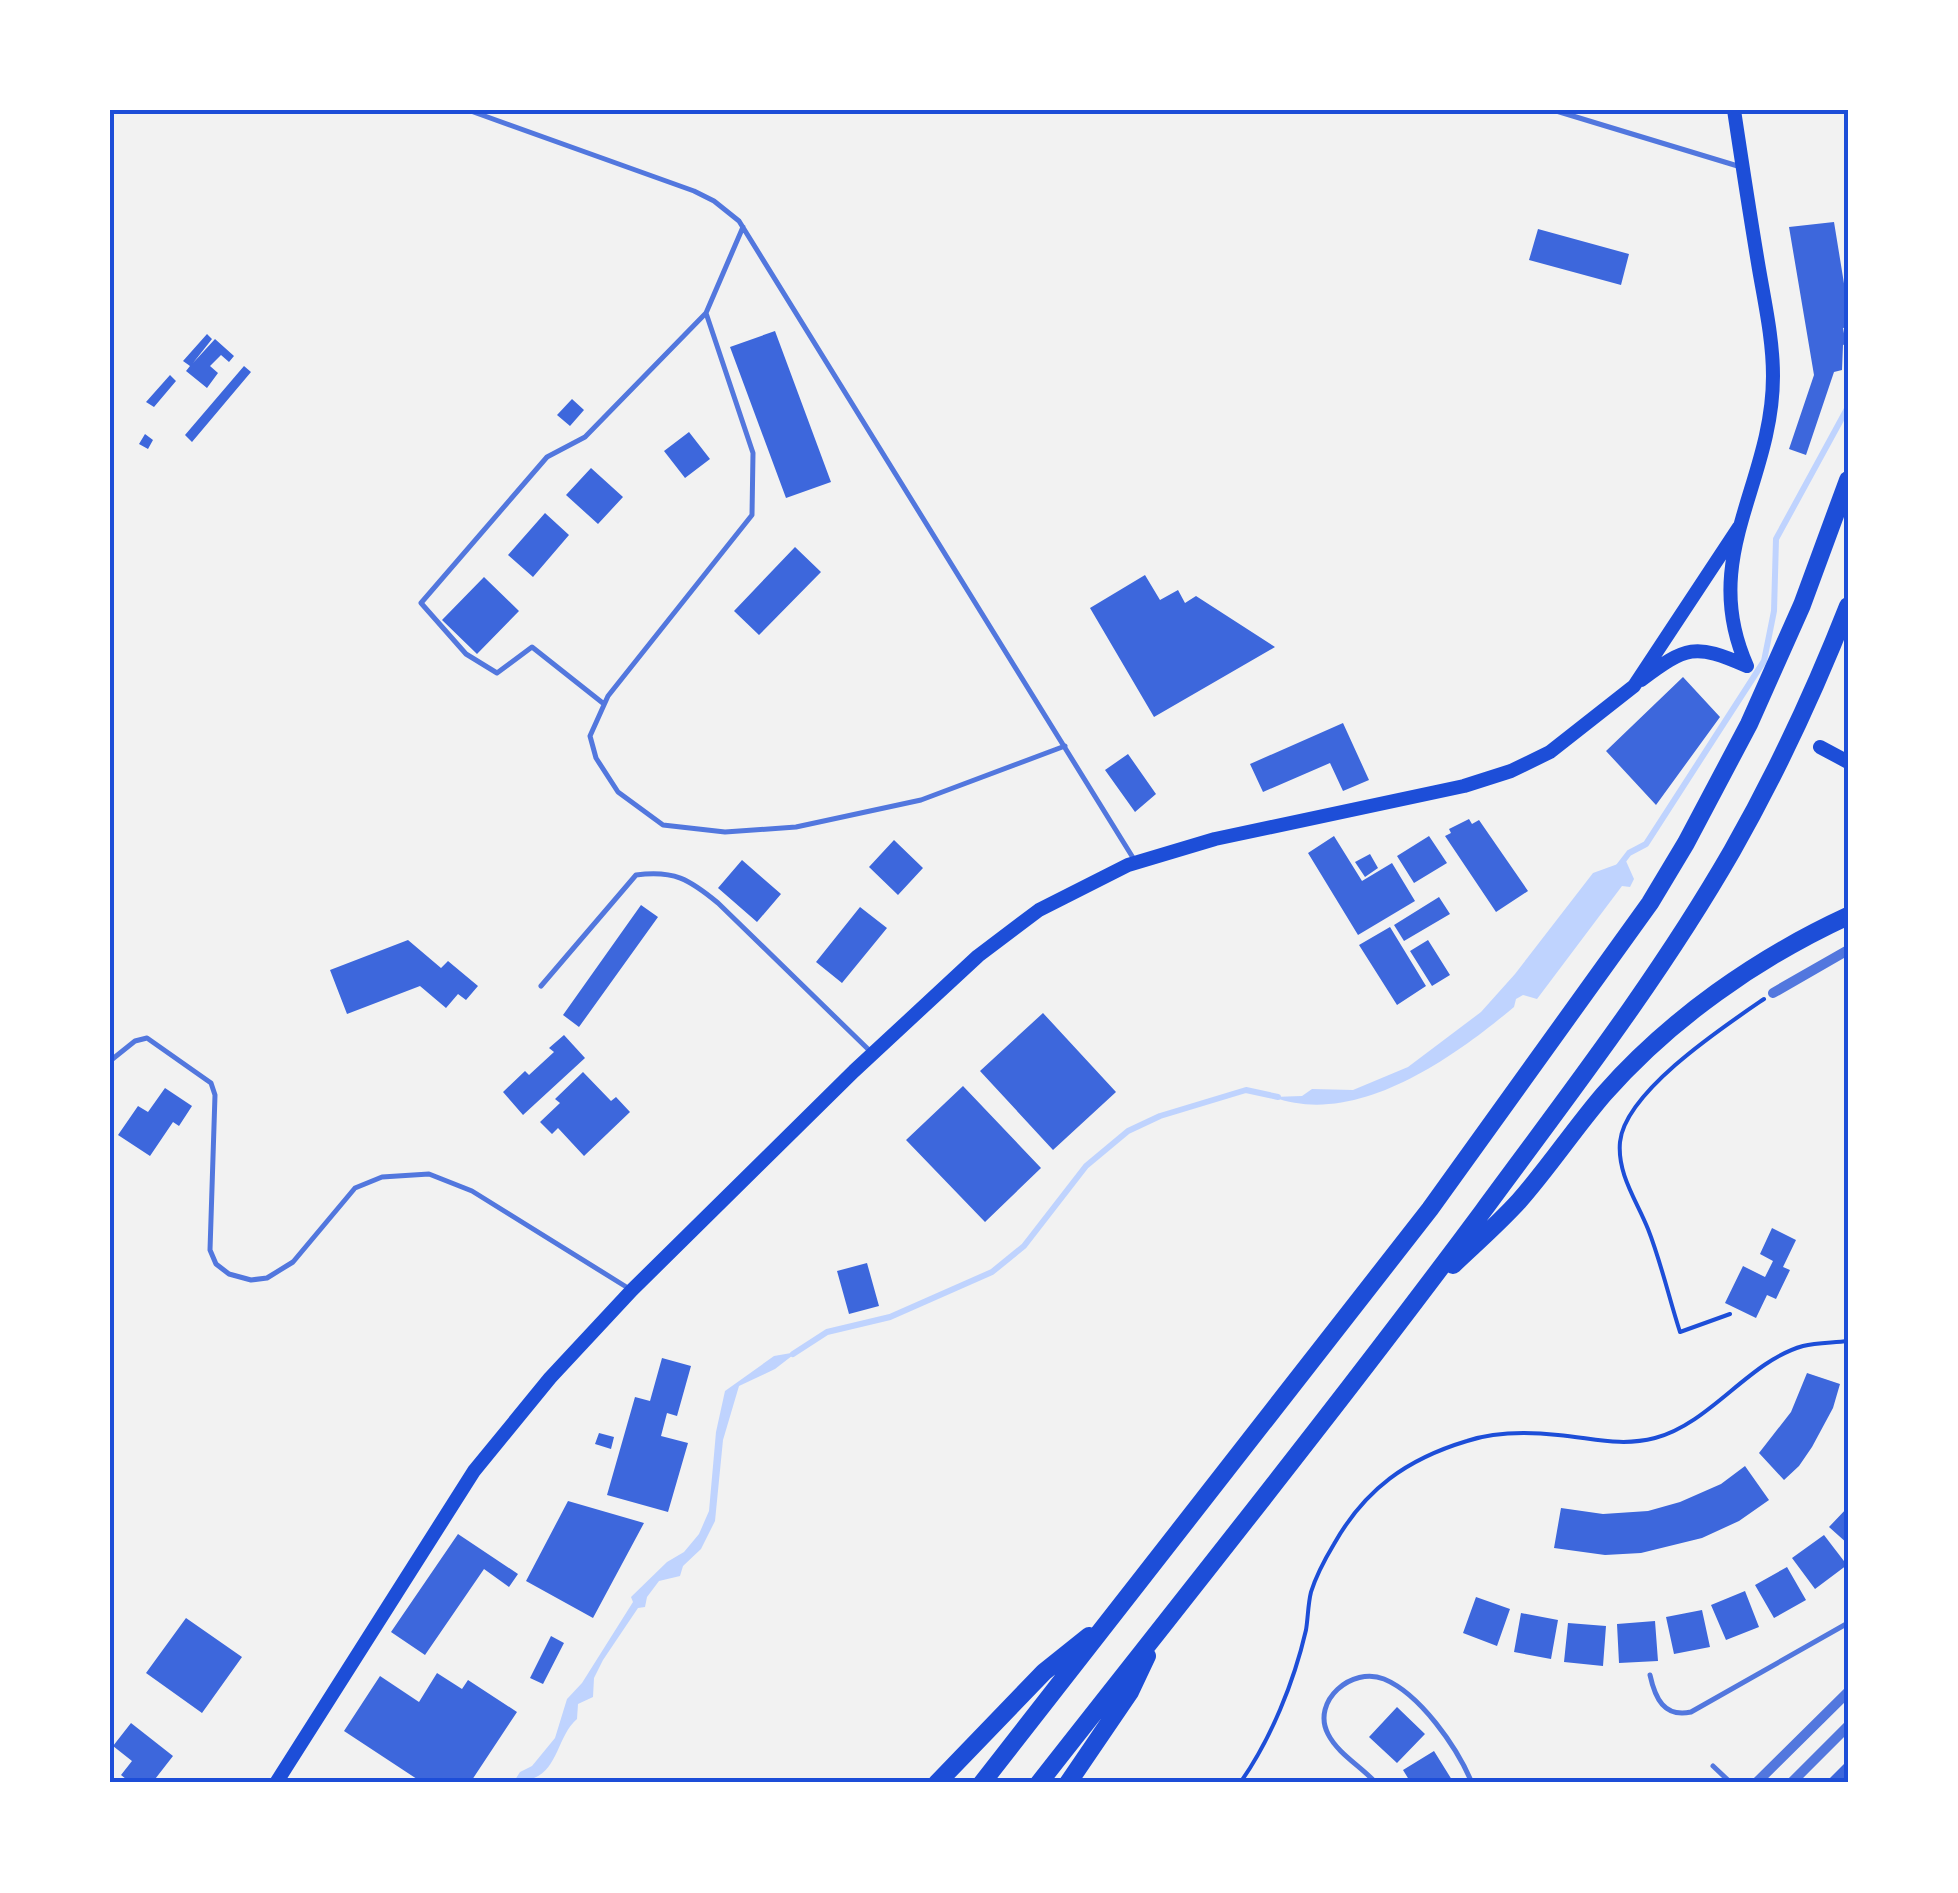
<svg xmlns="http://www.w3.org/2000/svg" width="1958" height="1893" viewBox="0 0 1958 1893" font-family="'Open Sans',sans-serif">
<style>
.water{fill:#bfd3fe}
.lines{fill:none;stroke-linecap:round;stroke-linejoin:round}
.stream{stroke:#bfd3fe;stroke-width:6}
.building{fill:#3d67dc}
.path{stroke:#1d4ed8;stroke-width:4}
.service{stroke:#5277de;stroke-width:5}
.minor{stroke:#5277de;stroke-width:10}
.secondary{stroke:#1d4ed8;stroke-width:14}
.motorway{stroke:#1d4ed8;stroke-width:18}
.neatline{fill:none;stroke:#1d4ed8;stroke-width:4}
</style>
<rect width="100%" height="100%" fill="#f2f2f2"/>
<path class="water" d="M 1626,861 L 1634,879 L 1630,887 L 1622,886 L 1537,999 L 1523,995 L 1516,999 L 1514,1007 C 1453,1058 1356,1128 1273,1097 L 1302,1096 L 1312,1089 L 1353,1090 L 1408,1067 L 1481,1012 L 1515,974 L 1593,873 Z
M 797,1352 L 775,1369 L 739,1386 L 723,1440 L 715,1521 L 701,1549 L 683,1566 L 680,1576 L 659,1581 L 647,1597 L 645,1607 L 638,1608 L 603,1660 L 594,1678 L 593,1697 L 578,1704 L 577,1719 C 558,1735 558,1769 534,1778 L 531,1783 L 513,1783 L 520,1772 L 532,1766 L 555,1738 L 567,1699 L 582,1683 L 633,1602 L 631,1597 L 667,1562 L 684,1552 L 699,1534 L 709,1511 L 716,1432 L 725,1391 L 774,1356 Z"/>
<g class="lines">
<path class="stream" d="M 1619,866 L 1629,853 L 1646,844 L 1764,661 L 1774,611 L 1776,539 L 1848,407
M 793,1354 L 827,1332 L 890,1317 L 992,1272 L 1024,1246 L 1086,1166 L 1128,1131 L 1160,1116 L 1246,1090 L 1278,1097"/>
</g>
<path class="building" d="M 1834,222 L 1848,308 L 1848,327 L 1843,328 L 1846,344 L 1843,345 L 1842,370 L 1834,372 L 1806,455 L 1789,449 L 1814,375 L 1789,227 Z
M 1538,229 L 1629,254 L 1621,285 L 1529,260 Z
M 775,331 L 831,482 L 786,498 L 730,347 Z
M 207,334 L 212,339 L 193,363 L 215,339 L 234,356 L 229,362 L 221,355 L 210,366 L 218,373 L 207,388 L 186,371 L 190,366 L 183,361 Z
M 244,366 L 251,372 L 192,442 L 185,435 Z
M 170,375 L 176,381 L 154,407 L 146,402 Z
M 572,399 L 584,410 L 570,426 L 557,415 Z
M 689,432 L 710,459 L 685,478 L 664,451 Z
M 145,434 L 153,440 L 148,449 L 139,444 Z
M 591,468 L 623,497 L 598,524 L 566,495 Z
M 545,513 L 569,535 L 533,577 L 508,555 Z
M 795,547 L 821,572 L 759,635 L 734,611 Z
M 1145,575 L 1160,600 L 1178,590 L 1185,603 L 1196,596 L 1275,647 L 1154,717 L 1090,608 Z
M 484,577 L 519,611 L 477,654 L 442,620 Z
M 1683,677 L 1720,717 L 1656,805 L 1606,751 Z
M 1343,723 L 1369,780 L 1343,791 L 1330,763 L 1263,792 L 1250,764 Z
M 1128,754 L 1156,794 L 1135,812 L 1105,770 Z
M 1469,819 L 1472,824 L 1479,820 L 1528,891 L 1496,912 L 1445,836 L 1451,833 L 1449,829 Z
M 1334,836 L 1362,881 L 1392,863 L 1415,901 L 1358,935 L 1308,853 Z
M 1429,836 L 1447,863 L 1414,883 L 1397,856 Z
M 894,840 L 923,868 L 898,895 L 869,867 Z
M 1370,854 L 1378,868 L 1365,877 L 1355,862 Z
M 742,860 L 781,894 L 757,922 L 718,888 Z
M 1439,897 L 1450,914 L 1404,941 L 1394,925 Z
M 641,905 L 658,917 L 579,1027 L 563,1015 Z
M 860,907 L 887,928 L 842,983 L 816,962 Z
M 1390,927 L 1426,986 L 1397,1005 L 1359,945 Z
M 408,940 L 441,968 L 448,961 L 478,986 L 466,1000 L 458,994 L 446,1008 L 420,986 L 347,1014 L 330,970 Z
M 1428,940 L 1450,975 L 1432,986 L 1410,951 Z
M 1043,1013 L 1116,1092 L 1053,1150 L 980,1071 Z
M 564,1035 L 585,1058 L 523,1115 L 503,1092 L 525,1071 L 529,1075 L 554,1052 L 549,1048 Z
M 583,1072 L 611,1101 L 616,1097 L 630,1112 L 584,1156 L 558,1128 L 552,1134 L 540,1122 L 560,1103 L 555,1099 Z
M 963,1086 L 1041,1168 L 985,1222 L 906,1140 Z
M 165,1088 L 192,1106 L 179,1126 L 173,1122 L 150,1156 L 118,1135 L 138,1106 L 148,1112 Z
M 1772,1228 L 1796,1240 L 1783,1267 L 1790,1270 L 1776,1299 L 1767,1295 L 1756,1318 L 1725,1303 L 1743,1266 L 1765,1277 L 1773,1261 L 1760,1254 Z
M 867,1263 L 879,1306 L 849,1314 L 837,1271 Z
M 662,1358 L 691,1366 L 677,1416 L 667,1413 L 661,1436 L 688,1443 L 668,1512 L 607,1495 L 635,1397 L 650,1401 Z
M 1807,1373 L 1840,1384 L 1833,1408 L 1812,1447 L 1799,1466 L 1784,1480 L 1759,1453 L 1791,1412 Z
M 599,1433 L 614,1437 L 611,1449 L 595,1444 Z
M 1745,1466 L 1769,1500 L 1739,1521 L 1702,1538 L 1641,1553 L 1605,1555 L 1554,1548 L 1561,1508 L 1603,1514 L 1648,1511 L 1680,1502 L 1721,1484 Z
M 568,1501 L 644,1523 L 593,1618 L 526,1581 Z
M 1848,1507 L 1848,1544 L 1829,1527 Z
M 458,1534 L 518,1574 L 509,1587 L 484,1569 L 425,1655 L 391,1632 Z
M 1824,1535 L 1847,1565 L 1815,1589 L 1792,1558 Z
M 1787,1567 L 1806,1600 L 1774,1618 L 1755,1585 Z
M 1745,1591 L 1759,1627 L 1726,1640 L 1711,1605 Z
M 1476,1597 L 1510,1609 L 1497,1646 L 1463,1633 Z
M 1702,1610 L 1710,1647 L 1674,1654 L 1666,1617 Z
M 1521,1613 L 1558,1620 L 1551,1659 L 1514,1652 Z
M 186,1618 L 242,1657 L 202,1713 L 146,1673 Z
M 1655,1621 L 1658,1661 L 1619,1663 L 1617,1624 Z
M 1568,1623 L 1606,1626 L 1603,1666 L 1564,1662 Z
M 551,1636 L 564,1643 L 543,1684 L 530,1678 Z
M 437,1673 L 462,1689 L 468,1680 L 517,1712 L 470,1783 L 423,1783 L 344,1731 L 380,1676 L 419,1702 Z
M 1397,1707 L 1425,1734 L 1397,1763 L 1369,1737 Z
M 131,1723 L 173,1756 L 152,1783 L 131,1783 L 121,1775 L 132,1761 L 113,1746 Z
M 1434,1751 L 1452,1780 L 1447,1783 L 1411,1783 L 1403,1770 Z
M 1848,1760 L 1848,1783 L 1825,1783 Z"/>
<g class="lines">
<path class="path" d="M 1730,1314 L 1680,1332 C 1669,1298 1661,1262 1648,1229 C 1637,1201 1617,1174 1620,1142 C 1625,1092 1723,1027 1764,999
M 1240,1783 C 1271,1739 1294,1682 1306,1630 C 1308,1618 1308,1604 1311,1592 C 1316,1576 1325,1559 1334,1544 C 1365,1489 1407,1459 1467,1441 C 1494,1432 1530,1432 1558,1435 C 1593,1438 1620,1447 1655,1438 C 1711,1423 1749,1361 1803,1346 C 1817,1342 1833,1343 1848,1341"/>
<path class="service" d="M 468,110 L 694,191 L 714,201 L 739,221 L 1135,861
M 1553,110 L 1741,167
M 743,227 L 706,313 L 753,453 L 752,515 L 608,696 L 590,736 L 596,758 L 618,792 L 663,825 L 725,832 L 796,827 L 921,800 L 1065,746
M 604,704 L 532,647 L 497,673 L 466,654 L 421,603 L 547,457 L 585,437 L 706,313
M 541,986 L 636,875 C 674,870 689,879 718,903 L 871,1052
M 110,1061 L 135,1041 L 147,1038 L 211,1083 L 215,1095 L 210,1250 L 216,1264 L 229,1274 L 251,1280 L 267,1278 L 293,1262 L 355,1188 L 382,1177 L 429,1174 L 472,1191 L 628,1288
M 1650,1675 C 1655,1698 1664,1718 1691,1712 L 1848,1623
M 1713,1766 L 1731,1783
M 1376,1783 C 1362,1767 1338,1754 1328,1734 C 1311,1701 1352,1666 1384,1679 C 1420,1694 1457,1747 1472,1783"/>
<path class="minor" d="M 1773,993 L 1848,950
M 1756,1783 L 1848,1692
M 1791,1783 L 1848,1726"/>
<path class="secondary" d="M 1734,110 C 1742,163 1750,216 1759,269 C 1765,304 1773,340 1773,376 C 1773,484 1698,557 1747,666
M 1641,680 C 1687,646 1694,643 1747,666
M 1820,747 L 1848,762
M 276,1783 L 474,1471 L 550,1378 L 632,1290 L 854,1071 L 978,956 L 1039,910 L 1128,865 L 1215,839 L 1464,786 L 1511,771 L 1550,752 L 1634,686 L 1739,527"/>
<path class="motorway" d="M 1453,1265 C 1475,1244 1498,1224 1519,1201 C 1549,1167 1574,1129 1604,1094 C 1670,1019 1757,958 1848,916
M 937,1783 L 1044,1672 L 1089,1636
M 982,1783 L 1430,1209 L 1650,903 L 1686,843 L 1749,724 L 1802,605 L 1848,480
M 1039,1783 C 1188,1593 1339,1405 1483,1211 C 1569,1094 1659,978 1732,851 C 1777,772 1815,690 1848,606
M 1068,1783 L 1130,1692 L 1147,1656"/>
</g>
<rect width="1958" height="1893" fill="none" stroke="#ffffff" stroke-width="225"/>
<rect x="112" y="112" width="1734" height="1668" class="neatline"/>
</svg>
